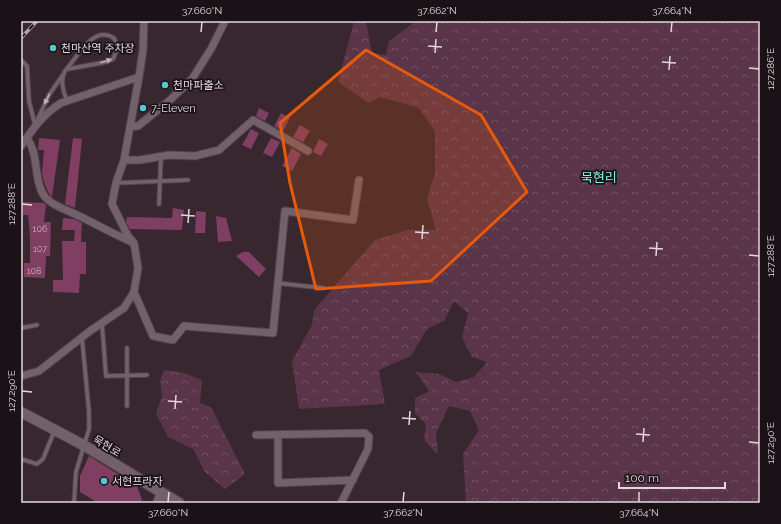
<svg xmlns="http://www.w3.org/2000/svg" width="781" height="524" viewBox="0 0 781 524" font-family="Raleway,'Noto Sans KR',sans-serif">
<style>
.forest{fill:url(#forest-crowns)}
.building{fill:#7f3e62}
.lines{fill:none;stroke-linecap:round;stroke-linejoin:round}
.lane-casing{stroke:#51434a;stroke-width:5.5}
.street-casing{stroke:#51434a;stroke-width:9}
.secondary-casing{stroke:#51434a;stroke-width:12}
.lane{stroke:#74606a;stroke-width:3.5}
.street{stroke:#74606a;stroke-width:7}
.secondary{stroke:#74606a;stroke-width:10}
.rail-casing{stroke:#aea1a7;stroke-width:3.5}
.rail{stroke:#1a1216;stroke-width:2;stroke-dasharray:6;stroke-linecap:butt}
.oneway{fill:#bcaeb5}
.marked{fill:#e8590c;fill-opacity:0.2;stroke:#e8590c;stroke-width:3;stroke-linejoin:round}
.ticks{fill:none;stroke:#e3d8dd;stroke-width:1.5}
.poi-dot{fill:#52cdcf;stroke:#1a1216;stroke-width:1.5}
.labels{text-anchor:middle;stroke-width:3.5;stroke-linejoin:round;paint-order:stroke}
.number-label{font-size:9px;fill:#cab2be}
.poi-label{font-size:11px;fill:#e3d8dd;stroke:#1a1216;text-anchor:start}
.street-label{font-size:11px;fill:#e3d8dd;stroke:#1a1216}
.quarter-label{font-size:13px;fill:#85f1f3;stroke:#1a1216}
.neatline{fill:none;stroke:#e3d8dd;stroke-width:1.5}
.ticks-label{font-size:10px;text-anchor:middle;fill:#e3d8dd}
</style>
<defs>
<pattern id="forest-crowns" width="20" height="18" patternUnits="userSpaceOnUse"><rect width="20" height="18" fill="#5a3448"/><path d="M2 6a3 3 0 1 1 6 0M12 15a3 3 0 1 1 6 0" fill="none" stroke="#725162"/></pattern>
</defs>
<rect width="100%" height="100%" fill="#38272f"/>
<path class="forest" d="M 354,21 L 366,21 L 372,53 L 386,55 L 389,41 L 416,21 L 760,21 L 760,503 L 466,503 L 463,454 L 479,430 L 470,411 L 449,406 L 436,433 L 438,455 L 424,440 L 426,424 L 415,413 L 415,398 L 429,391 L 416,372 L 439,374 L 456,382 L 474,377 L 487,362 L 472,357 L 462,337 L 468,313 L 454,301 L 444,321 L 427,329 L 411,356 L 379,370 L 385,404 L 299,409 L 292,361 L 312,325 L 314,310 L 375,240 L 408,230 L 436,230 L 427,198 L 435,174 L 435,132 L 419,108 L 380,97 L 369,103 L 338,82 Z
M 164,370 L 184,373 L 202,380 L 200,403 L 211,407 L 245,474 L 225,489 L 205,472 L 193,449 L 168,437 L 156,414 L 162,396 L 160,381 Z"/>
<path class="building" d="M 259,108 L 269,113 L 265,121 L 256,116 Z
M 281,113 L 290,118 L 283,131 L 274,126 Z
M 300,125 L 310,131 L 303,142 L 293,137 Z
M 251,129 L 259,133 L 251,149 L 242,145 Z
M 39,138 L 60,140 L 52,197 L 48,192 L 44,182 L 42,173 L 44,150 L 38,150 Z
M 73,138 L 82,139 L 75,208 L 65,204 Z
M 271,138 L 280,142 L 272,157 L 263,153 Z
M 319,139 L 328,144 L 321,156 L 313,152 Z
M 292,148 L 301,154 L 292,171 L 282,166 Z
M 23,202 L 44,203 L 46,205 L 44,222 L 51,222 L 50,256 L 46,256 L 45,278 L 24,277 L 24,263 L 30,263 L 30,236 L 28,215 L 23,215 Z
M 173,208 L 184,210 L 182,230 L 130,229 L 126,222 L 127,217 L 172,218 Z
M 196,211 L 206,212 L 205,233 L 195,233 Z
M 216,216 L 226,218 L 232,241 L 218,242 Z
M 63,218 L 74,219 L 82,223 L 81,242 L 86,242 L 86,274 L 80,274 L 79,293 L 53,292 L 53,280 L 63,280 L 62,241 L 74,241 L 75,230 L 62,230 Z
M 243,252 L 249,252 L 266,269 L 259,277 L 236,256 Z
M 89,456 L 137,486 L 142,500 L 140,503 L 98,503 L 80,492 L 80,476 Z"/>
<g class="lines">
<g class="lane-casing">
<path id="lane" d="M 21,60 L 27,66 L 29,101 L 35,125
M 67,100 C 63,92 60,80 65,71 C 77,58 93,24 114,38 L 118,47 L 113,59 L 106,62 L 68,69
M 37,121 L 49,95 L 62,76
M 116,183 L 188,180
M 159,204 L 161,157
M 277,283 L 323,288
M 102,324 L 106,376 L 147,375
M 21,328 L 37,325
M 127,406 L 127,348
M 21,459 L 37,464 L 43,459 L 54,432
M 74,503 L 76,472 L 89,429 L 89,412 L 82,338"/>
</g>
<g class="street-casing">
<path id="street" d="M 130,127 L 138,126 L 169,101 L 192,79 L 211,49 L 225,21
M 27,138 C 38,153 34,172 41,190 C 47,205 64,208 77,215 C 96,224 113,234 132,242
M 21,146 C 32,130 43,114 61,103 L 139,77 L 143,50 L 144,21
M 124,160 L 140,160 L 169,155 L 195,156 L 219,150 L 253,120 L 308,151
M 134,292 L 153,336 L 173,340 L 184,326 L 273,333 L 285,211 L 353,220 L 359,180
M 21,376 L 39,371 L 90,331 L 124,308 L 134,292 L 138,268 L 134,243 L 128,236 L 112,204 L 116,183 L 124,160 L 139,77
M 256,435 L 365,433 L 369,437 L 368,449 L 341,503
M 278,436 L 278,483 L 353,480"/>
</g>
<g class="secondary-casing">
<path id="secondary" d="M 21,412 L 85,446 L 179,503
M 158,503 L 162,493"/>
</g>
<use href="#lane" class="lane"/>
<use href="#street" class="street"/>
<use href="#secondary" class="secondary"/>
<g class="rail-casing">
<path id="rail" d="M 21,38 L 37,21"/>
</g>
<use href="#rail" class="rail"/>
</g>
<defs><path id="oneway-solid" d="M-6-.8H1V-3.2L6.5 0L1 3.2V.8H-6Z"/></defs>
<g class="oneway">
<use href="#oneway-solid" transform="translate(106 61) rotate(-17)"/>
<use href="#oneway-solid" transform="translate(47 99) rotate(117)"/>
</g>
<path class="marked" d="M 366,50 L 481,115 L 527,192 L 431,281 L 316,289 L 290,183 L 280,123 Z"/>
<path class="ticks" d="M 201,32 L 202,22M 436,32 L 437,22M 671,32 L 672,22M 428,46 L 442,47M 435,53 L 436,39M 662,62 L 676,63M 749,68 L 759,69M 669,70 L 670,56M 22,204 L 32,205M 181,215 L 195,216M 188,223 L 189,209M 415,232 L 429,233M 422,239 L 423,225M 649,248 L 663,249M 749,255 L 759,256M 656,256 L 657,242M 22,391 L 32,392M 168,401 L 182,402M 175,409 L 176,395M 402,418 L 416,419M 409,425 L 410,411M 636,434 L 650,435M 643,442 L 644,428M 749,442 L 759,443M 168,502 L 169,492M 403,502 L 404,492M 639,502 L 639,492"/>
<g class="poi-dot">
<circle cx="53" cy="48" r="4"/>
<circle cx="165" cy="85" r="4"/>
<circle cx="143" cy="108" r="4"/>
<circle cx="104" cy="481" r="4"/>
</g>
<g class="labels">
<g class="number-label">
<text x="40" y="232">106</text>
<text x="40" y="252">107</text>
<text x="34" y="274">108</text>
</g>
<g class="poi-label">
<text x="61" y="52">천마산역 주차장</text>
<text x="173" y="89">천마파출소</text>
<text x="151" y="112">7-Eleven</text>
<text x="112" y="485">서현프라자</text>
</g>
<g class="street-label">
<text transform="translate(107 446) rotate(31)" y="4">묵현로</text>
</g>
<g class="quarter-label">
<text x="599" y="182">묵현리</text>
</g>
</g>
<rect width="781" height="524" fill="none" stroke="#1a1216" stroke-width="44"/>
<path d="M619 482v6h106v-6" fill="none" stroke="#e3d8dd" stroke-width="2"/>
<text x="625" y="482" font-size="12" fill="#e3d8dd" stroke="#1a1216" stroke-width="3" paint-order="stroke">100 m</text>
<rect x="22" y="22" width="737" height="480" class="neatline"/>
<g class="ticks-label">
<text x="202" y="14">37.660°N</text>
<text x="437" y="14">37.662°N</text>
<text x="672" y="14">37.664°N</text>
<text transform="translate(770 69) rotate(-90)" y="4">127.286°E</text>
<text transform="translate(11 204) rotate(-90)" y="4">127.288°E</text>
<text transform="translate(770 256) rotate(-90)" y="4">127.288°E</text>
<text transform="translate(11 391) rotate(-90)" y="4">127.290°E</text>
<text transform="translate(770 443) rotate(-90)" y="4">127.290°E</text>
<text x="168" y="516">37.660°N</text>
<text x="403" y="516">37.662°N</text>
<text x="639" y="516">37.664°N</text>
</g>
</svg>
